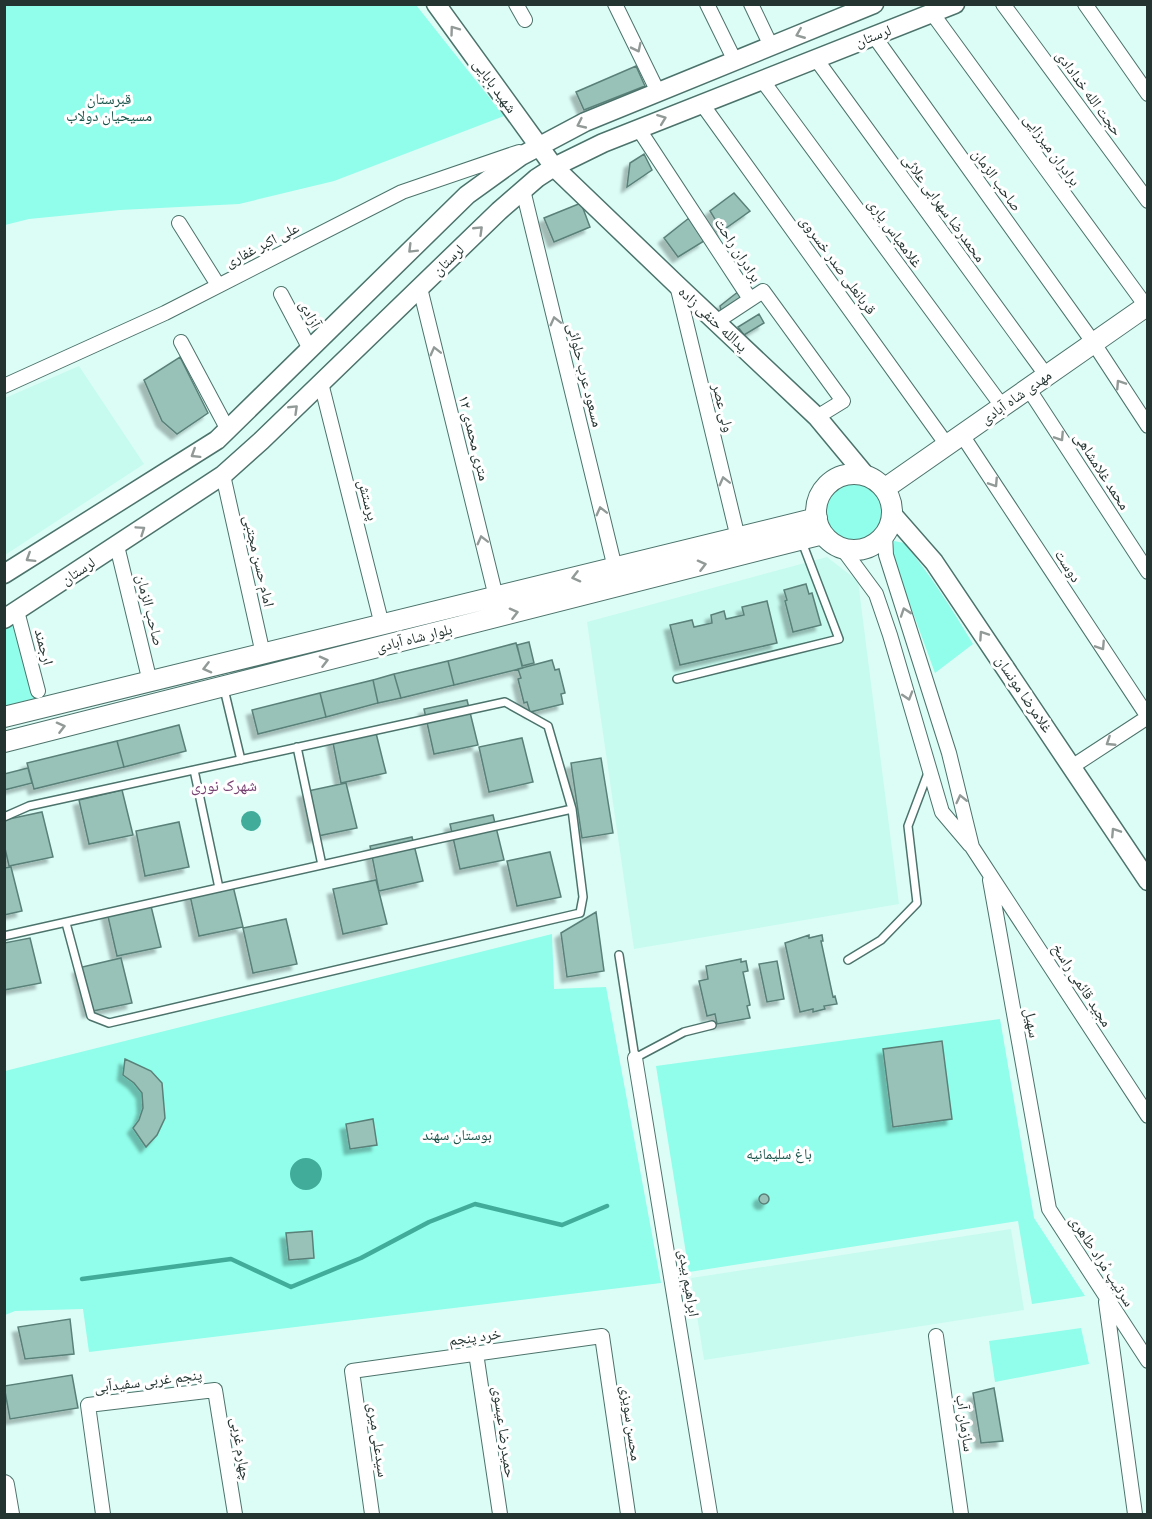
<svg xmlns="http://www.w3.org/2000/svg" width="1152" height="1519" viewBox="0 0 1152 1519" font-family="'Roboto Condensed','Noto Naskh Arabic',sans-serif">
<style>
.built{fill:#c7fbef}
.green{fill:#90feea}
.water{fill:#42ac9b}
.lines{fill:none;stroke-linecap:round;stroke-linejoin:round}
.stream{stroke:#42ac9b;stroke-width:4.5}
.building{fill:#98c1b8;stroke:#5a8179;stroke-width:1.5;filter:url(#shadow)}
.service-casing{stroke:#4c736b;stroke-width:10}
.minor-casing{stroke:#4c736b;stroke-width:16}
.tertiary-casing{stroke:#4c736b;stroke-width:21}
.secondary-casing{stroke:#4c736b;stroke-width:22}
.service{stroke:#fff;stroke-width:7}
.minor{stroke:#fff;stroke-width:14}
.tertiary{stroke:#fff;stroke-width:18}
.secondary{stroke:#fff;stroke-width:20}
.oneway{stroke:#929a98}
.labels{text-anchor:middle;stroke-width:6;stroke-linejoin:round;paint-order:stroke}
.street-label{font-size:15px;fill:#243431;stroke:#fff}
.park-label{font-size:15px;fill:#165248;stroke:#fff}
.neighbourhood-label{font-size:16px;fill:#764171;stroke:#fff}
</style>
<defs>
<filter id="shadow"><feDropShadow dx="-5.5" dy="5.5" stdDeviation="1.5" flood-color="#0004"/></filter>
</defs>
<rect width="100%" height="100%" fill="#dcfdf6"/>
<path class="built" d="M 79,366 L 144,464 L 5,555 L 5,398 Z
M 827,557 L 858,581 L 899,904 L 634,949 L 587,622 Z
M 1011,1229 L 1024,1310 L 704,1360 L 691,1278 Z"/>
<path class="green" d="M 4,5 L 416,5 L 504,116 L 334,181 L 239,204 L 120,210 L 29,219 L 5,225 Z
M825 513a29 29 0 1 1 58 0a29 29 0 1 1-58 0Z
M 894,541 L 904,543 C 930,574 952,609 973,644 L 935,673 L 892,555 Z
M 13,619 L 38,707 L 4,715 L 4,624 Z
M 552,934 L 554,989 L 606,987 L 661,1283 L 89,1352 L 83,1309 L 15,1311 L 5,1315 L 5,1071 Z
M 1000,1019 L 1034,1218 L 1085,1296 L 1032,1304 L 1018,1221 L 689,1272 L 656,1066 Z
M 1081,1328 L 1089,1364 L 995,1382 L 989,1341 Z"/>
<path class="water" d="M241 821a10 10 0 1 1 20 0a10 10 0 1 1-20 0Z
M290 1174a16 16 0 1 1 32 0a16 16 0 1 1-32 0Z"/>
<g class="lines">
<path class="stream" d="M 82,1279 L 231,1259 L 291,1287 L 361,1258 L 429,1222 L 475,1204 L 562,1225 L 607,1206"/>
</g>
<path class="building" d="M 636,66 L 645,86 L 584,110 L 576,92 Z
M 644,154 L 652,170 L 627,187 L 630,163 Z
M 734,193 L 750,211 L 722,231 L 710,211 Z
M 581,203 L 590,227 L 554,242 L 544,218 Z
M 689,218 L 704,241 L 678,257 L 664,238 Z
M 739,291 L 744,298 L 722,315 L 720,306 Z
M 759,314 L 764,323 L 744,335 L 738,327 Z
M 180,357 L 208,413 L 177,434 L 162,421 L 144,380 Z
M 806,584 L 809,594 L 812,593 L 821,625 L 793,632 L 785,601 L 787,600 L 784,590 Z
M 767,601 L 777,643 L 680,665 L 670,625 L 692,620 L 694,627 L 712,623 L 711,615 L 724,611 L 726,619 L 744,615 L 742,607 Z
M 529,642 L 534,663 L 522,666 L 517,645 Z
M 516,643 L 523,668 L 454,685 L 448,661 Z
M 552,660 L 555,670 L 559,669 L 565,693 L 561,694 L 563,704 L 530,712 L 527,702 L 524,703 L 518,679 L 521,678 L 518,669 Z
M 448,661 L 454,685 L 401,698 L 394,674 Z
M 394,674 L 401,698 L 378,703 L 373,680 Z
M 373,680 L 378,703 L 326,717 L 320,693 Z
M 320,693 L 326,717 L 258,734 L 252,710 Z
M 467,700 L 478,745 L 434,754 L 424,709 Z
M 179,725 L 186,751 L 124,767 L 117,741 Z
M 375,729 L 386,773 L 341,783 L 332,738 Z
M 522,738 L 533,782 L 489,792 L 479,747 Z
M 117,741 L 124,767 L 34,789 L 27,763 Z
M 601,758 L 613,833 L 582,838 L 571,763 Z
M 28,768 L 32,783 L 4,790 L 4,774 Z
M 346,783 L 357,828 L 313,837 L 303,792 Z
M 122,790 L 133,835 L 89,844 L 79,800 Z
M 42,812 L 53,857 L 9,866 L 4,844 L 4,820 Z
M 493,815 L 504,860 L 460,869 L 450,824 Z
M 179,822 L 189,867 L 145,876 L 136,831 Z
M 412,837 L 423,881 L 379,891 L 370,846 Z
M 550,852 L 561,897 L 517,906 L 507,861 Z
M 11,867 L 22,911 L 4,915 L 4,868 Z
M 376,880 L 387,924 L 343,934 L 333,889 Z
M 232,882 L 243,927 L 199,936 L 189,891 Z
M 150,902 L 161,947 L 117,956 L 107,912 Z
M 596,912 L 604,971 L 567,977 L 561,933 Z
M 286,919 L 297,964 L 253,973 L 243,928 Z
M 809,935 L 809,938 L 822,935 L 823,941 L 821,941 L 833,997 L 835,996 L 837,1004 L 824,1006 L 825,1009 L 813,1012 L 813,1009 L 800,1012 L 785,943 Z
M 30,938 L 41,983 L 4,990 L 4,943 Z
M 121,958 L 132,1003 L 88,1012 L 78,968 Z
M 741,959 L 741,962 L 746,961 L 748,971 L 743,972 L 750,1005 L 747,1006 L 750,1018 L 717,1024 L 715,1014 L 707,1016 L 699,981 L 708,979 L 706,966 Z
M 777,961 L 784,999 L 767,1002 L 759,964 Z
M 942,1041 L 952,1119 L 893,1127 L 883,1049 Z
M 125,1059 L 151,1071 L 162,1083 L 165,1118 L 157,1135 L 146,1147 L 133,1128 L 139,1120 L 143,1108 L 142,1093 L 134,1083 L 123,1075 Z
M 373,1119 L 377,1145 L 350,1149 L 346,1124 Z
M759 1199a5 5 0 1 1 10 0a5 5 0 1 1-10 0Z
M 312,1231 L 314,1258 L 289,1260 L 286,1233 Z
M 70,1319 L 74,1354 L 25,1359 L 18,1327 Z
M 72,1375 L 78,1408 L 10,1419 L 4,1386 Z
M 994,1388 L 1003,1441 L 981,1443 L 973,1393 Z"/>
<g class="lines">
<g class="service-casing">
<path id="service" d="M 677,679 L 839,639 L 802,542
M 224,689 L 241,760
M 297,747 L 322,865
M 194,770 L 219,888
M 4,817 L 29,806 L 505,702 L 548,726 L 572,809 L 583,897 L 580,913 L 109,1023 L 91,1016 L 66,923
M 4,936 L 572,809
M 619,955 L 635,1058 L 684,1032 L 712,1025
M 848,960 L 881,940 L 917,903 L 908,826 L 928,773"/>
</g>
<g class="minor-casing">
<path id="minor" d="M 516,4 L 525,20
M 615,4 L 658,92
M 707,4 L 735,61
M 751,4 L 771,46
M 1003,4 L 1148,201
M 1085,4 L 1148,94
M 932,13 L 1146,306
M 874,36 L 1093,342 L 1148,426
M 816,59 L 1046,375
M 762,80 L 1002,406
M 702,104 L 947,445
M 638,128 L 750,299
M 523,190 L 615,568
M 179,223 L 218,285
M 677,285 L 738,538
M 420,288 L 496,597
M 281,294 L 310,349
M 716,322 L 763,291 L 843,401 L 817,417
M 181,342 L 228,430
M 321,383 L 382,625
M 4,386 L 165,313 L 402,192 L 519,152
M 1028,388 L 1148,572
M 962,435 L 1148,717
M 223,475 L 263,654
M 885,534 L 886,555 L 949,753 L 972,847 L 1148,1116
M 117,546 L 150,682
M 842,548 L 876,594 L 890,635 L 942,812 L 970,845
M 17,611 L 38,691
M 1073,766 L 1148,717
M 990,880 L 1049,1209 L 1148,1361
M 635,1058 L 710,1514
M 1106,1302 L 1135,1514
M 936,1336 L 961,1514
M 476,1353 L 500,1514
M 103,1514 L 88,1405 L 215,1390 L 235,1514
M 372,1514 L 352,1371 L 602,1336 L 628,1514"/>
</g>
<g class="tertiary-casing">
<path id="tertiary" d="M 436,4 L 554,167 L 677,285 L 817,417 L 866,476
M 892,514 L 934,562 L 1148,881
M 4,574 L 217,440 L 467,195 L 521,156 L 585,122 L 874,4
M 4,619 L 223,475 L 261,441 L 499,211 L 537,178 L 554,167 L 603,143 L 955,4"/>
</g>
<g class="secondary-casing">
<path id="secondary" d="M816 512a38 38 0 1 1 76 0a38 38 0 1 1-76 0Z
M 884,489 L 1148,305
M 4,717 L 817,518
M 4,742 L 823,534
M 4,1485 L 9,1514"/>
</g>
<use href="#service" class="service"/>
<use href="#minor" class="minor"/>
<use href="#tertiary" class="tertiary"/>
<use href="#secondary" class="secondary"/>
</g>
<defs><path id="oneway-chevron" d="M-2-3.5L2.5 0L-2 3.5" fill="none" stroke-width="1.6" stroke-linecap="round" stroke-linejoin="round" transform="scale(1.5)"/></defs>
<g class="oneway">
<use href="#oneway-chevron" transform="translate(454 30) rotate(-126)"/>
<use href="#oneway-chevron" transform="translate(800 34) rotate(158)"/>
<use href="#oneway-chevron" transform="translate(637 48) rotate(64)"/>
<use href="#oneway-chevron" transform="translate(662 119) rotate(-21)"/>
<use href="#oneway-chevron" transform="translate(581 124) rotate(155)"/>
<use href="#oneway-chevron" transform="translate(479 230) rotate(-44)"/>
<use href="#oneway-chevron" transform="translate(412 249) rotate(135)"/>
<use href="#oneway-chevron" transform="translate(555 321) rotate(-104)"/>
<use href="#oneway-chevron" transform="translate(435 351) rotate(-104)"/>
<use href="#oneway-chevron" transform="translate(1120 384) rotate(-123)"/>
<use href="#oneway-chevron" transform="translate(294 409) rotate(-44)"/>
<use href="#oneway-chevron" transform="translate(1060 437) rotate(57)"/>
<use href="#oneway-chevron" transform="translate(195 454) rotate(148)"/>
<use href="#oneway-chevron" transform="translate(724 481) rotate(-104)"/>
<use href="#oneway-chevron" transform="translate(994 483) rotate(57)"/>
<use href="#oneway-chevron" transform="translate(601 511) rotate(-104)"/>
<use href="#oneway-chevron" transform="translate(141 530) rotate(-34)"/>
<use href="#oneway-chevron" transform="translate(482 540) rotate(-104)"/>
<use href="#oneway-chevron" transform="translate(30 558) rotate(148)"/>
<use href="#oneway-chevron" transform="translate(702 565) rotate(-14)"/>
<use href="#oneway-chevron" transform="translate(576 577) rotate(166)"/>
<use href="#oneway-chevron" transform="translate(905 612) rotate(-109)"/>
<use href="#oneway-chevron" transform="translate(514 613) rotate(-14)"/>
<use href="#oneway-chevron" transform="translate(983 635) rotate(-124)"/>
<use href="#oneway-chevron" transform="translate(1101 646) rotate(57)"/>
<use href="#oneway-chevron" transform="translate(324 661) rotate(-14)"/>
<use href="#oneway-chevron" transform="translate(207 668) rotate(166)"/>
<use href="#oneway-chevron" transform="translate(908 696) rotate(73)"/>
<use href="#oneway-chevron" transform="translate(61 727) rotate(-14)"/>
<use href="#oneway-chevron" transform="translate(1110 742) rotate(147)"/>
<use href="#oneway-chevron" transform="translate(961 799) rotate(-103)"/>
<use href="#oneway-chevron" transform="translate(1115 832) rotate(-123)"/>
</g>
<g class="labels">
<g class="street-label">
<text transform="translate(873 36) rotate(-21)" y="5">لرستان</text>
<text transform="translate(495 86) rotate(54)" y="5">شهید بابایی</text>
<text transform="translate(1089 93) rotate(54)" y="5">حجت الله خدادادی</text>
<text transform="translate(1052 150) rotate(54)" y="5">برادران میرزایی</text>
<text transform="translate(997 180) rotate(54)" y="5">صاحب الزمان</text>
<text transform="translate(944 208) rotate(54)" y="5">محمدرضا سهرابی علائی</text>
<text transform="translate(895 233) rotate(54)" y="5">غلامعباس یاری</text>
<text transform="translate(262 245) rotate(-27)" y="5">علی اکبر غفاری</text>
<text transform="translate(738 250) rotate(57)" y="5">برادران راحت</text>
<text transform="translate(448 260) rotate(-44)" y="5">لرستان</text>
<text transform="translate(838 265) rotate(54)" y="5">قربانعلی صدر خسروی</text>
<text transform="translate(310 314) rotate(62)" y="5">آزادی</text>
<text transform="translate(713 319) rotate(43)" y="5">یدالله حنفی زاده</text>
<text transform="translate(585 375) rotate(76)" y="5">مسعود عرب حلوائی</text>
<text transform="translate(1016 397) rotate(-35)" y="5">مهدی شاه آبادی</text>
<text transform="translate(723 408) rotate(76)" y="5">ولی عصر</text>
<text transform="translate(474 438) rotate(76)" y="5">۱۲ متری محمدی</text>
<text transform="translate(1102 471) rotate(57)" y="5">محمد غلامشاهی</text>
<text transform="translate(368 500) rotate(76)" y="5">پرستش</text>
<text transform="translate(259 561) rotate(77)" y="5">امام حسن مجتبی</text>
<text transform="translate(1068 566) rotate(57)" y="5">دوست</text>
<text transform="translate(78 571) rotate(-33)" y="5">لرستان</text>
<text transform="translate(150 610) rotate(76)" y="5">صاحب الزمان</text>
<text transform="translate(414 638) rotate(-14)" y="5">بلوار شاه آبادی</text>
<text transform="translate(44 647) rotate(75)" y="5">ارجمند</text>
<text transform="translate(1024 694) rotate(56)" y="5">غلامرضا مونسان</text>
<text transform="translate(1082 985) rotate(57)" y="5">مجید قائمی راسخ</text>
<text transform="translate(1032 1023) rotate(80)" y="5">سهیل</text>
<text transform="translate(1102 1261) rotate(57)" y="5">سرتیپ مُراد طاهری</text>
<text transform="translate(689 1283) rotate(81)" y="5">ابراهیم بیدی</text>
<text transform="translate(475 1337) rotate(-8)" y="5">خرد پنجم</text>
<text transform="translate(148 1381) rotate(-7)" y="5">پنجم غربی سفیدآبی</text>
<text transform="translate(631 1423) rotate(82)" y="5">محسن سویزی</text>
<text transform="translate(965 1423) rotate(82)" y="5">سازمان آب</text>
<text transform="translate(504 1432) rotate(82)" y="5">حمیدرضا عیسوی</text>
<text transform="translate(378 1440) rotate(82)" y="5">سیدعلی میری</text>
<text transform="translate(241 1449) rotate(81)" y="5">چهارم غربی</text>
</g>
<g class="park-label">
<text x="109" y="104">قبرستان<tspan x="109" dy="17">مسیحیان دولاب</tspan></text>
<text x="457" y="1140">بوستان سهند</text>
<text x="779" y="1159">باغ سلیمانیه</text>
</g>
<g class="neighbourhood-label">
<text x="224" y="791">شهرک نوری</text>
</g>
</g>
<rect width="1152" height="1519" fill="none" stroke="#243431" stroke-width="12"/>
</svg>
